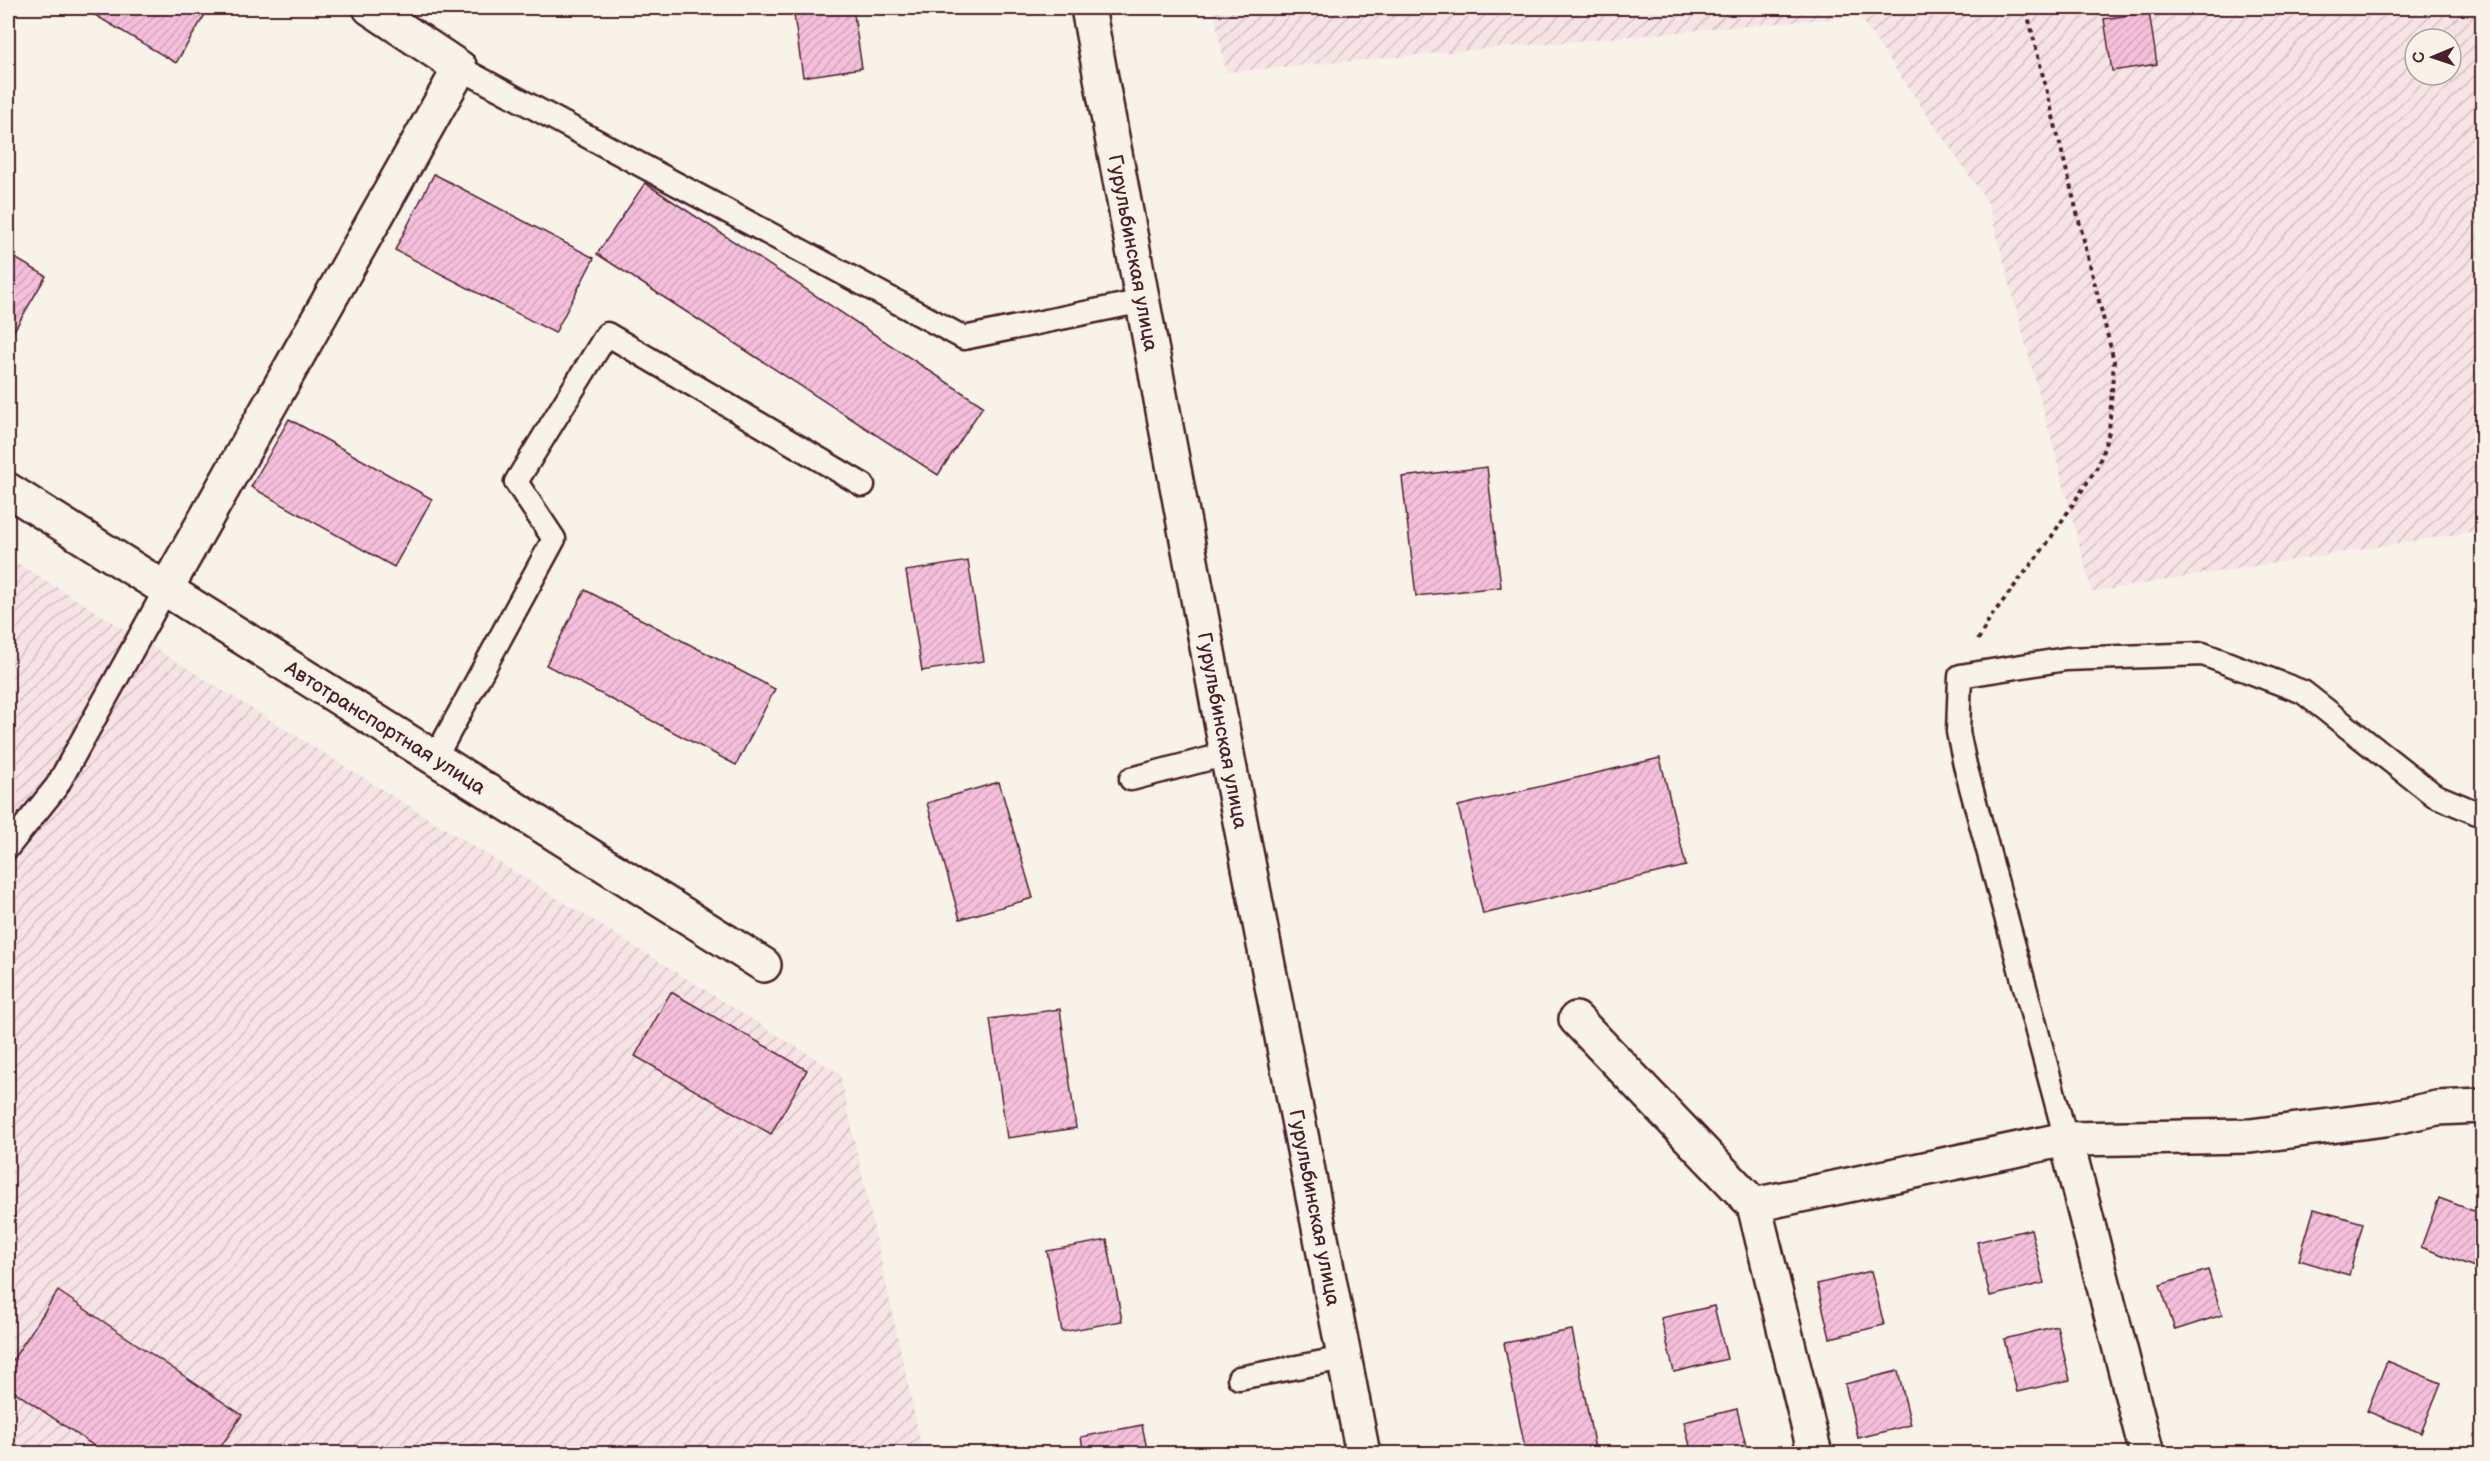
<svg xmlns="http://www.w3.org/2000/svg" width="2490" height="1461" viewBox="0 0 2490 1461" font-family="'Balsamiq Sans',sans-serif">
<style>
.industrial{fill:url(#industrial-furrows);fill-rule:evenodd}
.building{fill:url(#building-hatch);stroke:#4a1f2b;stroke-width:1.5}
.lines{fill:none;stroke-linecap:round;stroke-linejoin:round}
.lane-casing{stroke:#4a1f2b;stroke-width:27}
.street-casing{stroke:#4a1f2b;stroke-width:38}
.path{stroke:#4a1f2b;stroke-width:4;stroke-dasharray:4.5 4.5;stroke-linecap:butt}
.lane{stroke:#f7f3e8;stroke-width:22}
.street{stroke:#f7f3e8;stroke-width:33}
.labels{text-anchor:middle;stroke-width:4.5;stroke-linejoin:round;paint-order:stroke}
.street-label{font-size:20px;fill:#4a1f2b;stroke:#f7f3e8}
</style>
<defs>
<pattern id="industrial-furrows" width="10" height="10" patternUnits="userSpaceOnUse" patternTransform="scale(1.5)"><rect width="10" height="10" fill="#f6e3e4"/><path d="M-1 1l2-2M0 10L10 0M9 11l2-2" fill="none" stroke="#d4c2c4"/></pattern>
<pattern id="building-hatch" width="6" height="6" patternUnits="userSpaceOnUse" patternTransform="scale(1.5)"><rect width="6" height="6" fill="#f4bfda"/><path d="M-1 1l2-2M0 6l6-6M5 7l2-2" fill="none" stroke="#d3a4bb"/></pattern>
</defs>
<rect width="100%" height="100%" fill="#f7f3e8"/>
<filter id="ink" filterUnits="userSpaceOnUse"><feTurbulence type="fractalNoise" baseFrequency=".0167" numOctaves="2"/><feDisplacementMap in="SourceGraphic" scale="12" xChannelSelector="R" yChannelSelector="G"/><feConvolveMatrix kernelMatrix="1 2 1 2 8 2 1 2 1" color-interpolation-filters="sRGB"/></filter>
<g filter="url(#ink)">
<path class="industrial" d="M 1213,8 L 2482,8 L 2482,530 L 2092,592 L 1988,203 L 1859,16 L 1226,72 ZM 2415,39 L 2451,39 L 2451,75 L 2415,75 Z
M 8,557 L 840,1074 L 923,1453 L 8,1453 Z"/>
<path class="building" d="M 83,8 L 209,8 L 176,63 Z
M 793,8 L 853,8 L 862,68 L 803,77 Z
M 2149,12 L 2157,64 L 2112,71 L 2104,19 Z
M 434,174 L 594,258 L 555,333 L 395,250 Z
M 645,183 L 983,406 L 938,475 L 597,254 Z
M 8,254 L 46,276 L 8,341 Z
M 289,419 L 432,499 L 394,567 L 251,487 Z
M 1487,467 L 1501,587 L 1416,596 L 1402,477 Z
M 968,561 L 984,661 L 922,671 L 906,571 Z
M 585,590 L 775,689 L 736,765 L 546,665 Z
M 1660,758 L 1686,866 L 1483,914 L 1458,806 Z
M 999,782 L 1033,898 L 960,919 L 927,803 Z
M 671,992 L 807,1070 L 771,1134 L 635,1056 Z
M 1060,1009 L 1076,1128 L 1007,1138 L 990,1019 Z
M 2439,1198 L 2482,1214 L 2482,1253 L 2477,1268 L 2421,1247 Z
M 2314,1209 L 2363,1223 L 2349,1275 L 2299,1260 Z
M 2031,1229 L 2044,1283 L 1990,1296 L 1977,1242 Z
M 1107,1240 L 1122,1321 L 1062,1332 L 1047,1251 Z
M 2208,1270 L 2222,1315 L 2175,1330 L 2160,1285 Z
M 1871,1271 L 1884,1325 L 1830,1338 L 1817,1284 Z
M 58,1291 L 242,1415 L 216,1454 L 106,1454 L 8,1387 L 8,1367 Z
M 1714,1306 L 1727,1359 L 1674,1372 L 1661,1318 Z
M 2057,1326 L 2070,1380 L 2017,1392 L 2004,1339 Z
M 1572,1330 L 1596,1454 L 1526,1454 L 1504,1343 Z
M 2387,1361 L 2441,1383 L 2421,1433 L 2367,1411 Z
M 1898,1371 L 1911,1425 L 1858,1438 L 1845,1384 Z
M 1737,1409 L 1748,1454 L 1692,1454 L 1684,1422 Z
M 1142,1425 L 1148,1454 L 1084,1454 L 1081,1437 Z"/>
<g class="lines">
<g class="lane-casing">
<path id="lane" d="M 460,68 L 964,338 L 1143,301
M 435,758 L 554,539 L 516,482 L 607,334 L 863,485
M 1131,779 L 1227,754
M 8,847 L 57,786 L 166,589
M 2066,1139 L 1965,765 L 1958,732 L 1960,676 L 2066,659 L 2203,654 L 2303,692 L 2434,795 L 2482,815
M 1239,1378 L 1344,1358"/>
</g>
<g class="street-casing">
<g id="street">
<path id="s1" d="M 1088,8 L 1227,754 L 1363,1454"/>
<path id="s2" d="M 8,490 L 764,965"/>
<path d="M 166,589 L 460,68 L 370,8"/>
<path d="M 1576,1019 L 1754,1205 L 2066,1139 L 2147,1454"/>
<path d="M 2066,1139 L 2250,1136 L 2385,1119 L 2437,1108 L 2482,1106"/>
<path d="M 1754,1205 L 1815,1454"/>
</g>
</g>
<path class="path" d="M 1978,640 L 1990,618 L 2046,545 L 2098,466 L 2109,432 L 2114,361 L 2026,8"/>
<use href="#lane" class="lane"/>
<use href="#street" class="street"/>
</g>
</g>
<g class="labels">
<g class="street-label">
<text dy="7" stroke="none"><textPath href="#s1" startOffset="249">Гурульбинская улица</textPath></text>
<text dy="7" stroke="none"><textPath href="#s2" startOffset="446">Автотранспортная улица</textPath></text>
<text dy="7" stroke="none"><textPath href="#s1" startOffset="735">Гурульбинская улица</textPath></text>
<text dy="7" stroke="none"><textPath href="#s1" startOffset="1221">Гурульбинская улица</textPath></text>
</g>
</g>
<rect width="2490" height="1461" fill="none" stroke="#f7f3e8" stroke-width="30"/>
<rect x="15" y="15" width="2460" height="1431" fill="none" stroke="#4a1f2b" stroke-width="2" filter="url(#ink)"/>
<g transform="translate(2433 57) rotate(268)"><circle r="28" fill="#f7f3e8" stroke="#b29e9c" stroke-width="1.5"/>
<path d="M0-4.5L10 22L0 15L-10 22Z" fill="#4a1f2b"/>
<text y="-9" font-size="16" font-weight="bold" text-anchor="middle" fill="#4a1f2b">С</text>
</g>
</svg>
